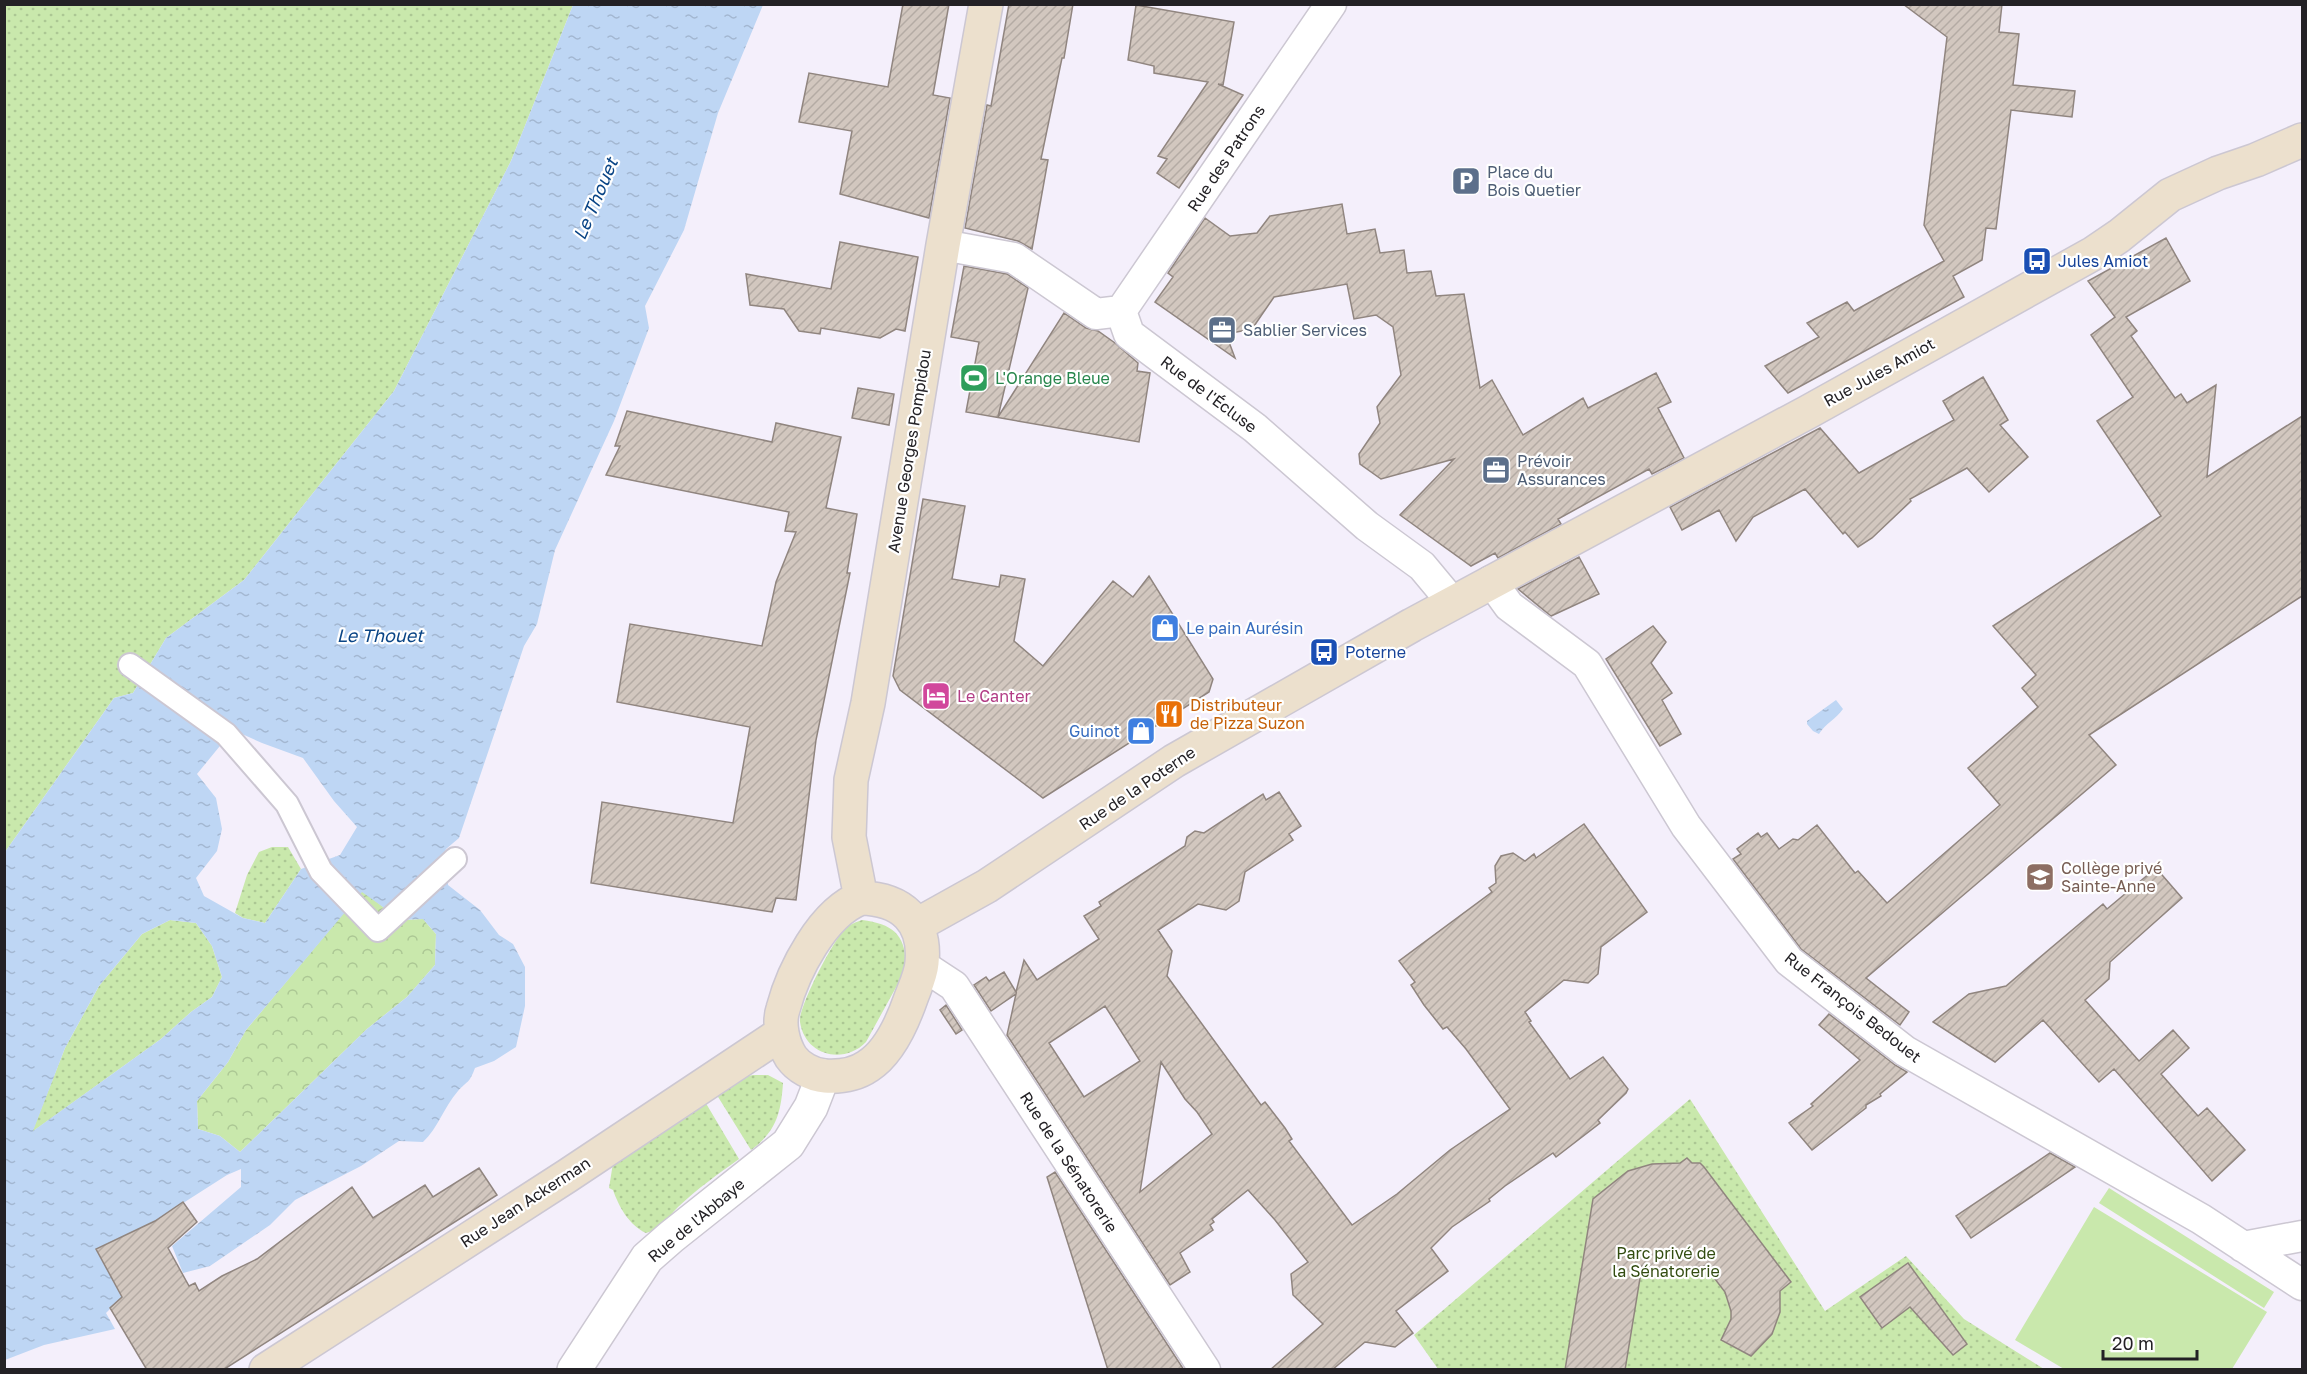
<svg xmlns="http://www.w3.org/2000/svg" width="2307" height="1374" viewBox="0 0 2307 1374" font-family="'Golos Text',sans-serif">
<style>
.grass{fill:url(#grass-dots)}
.forest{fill:url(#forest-crowns)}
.pitch{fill:#c9e8ac}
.water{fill:url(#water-ripples);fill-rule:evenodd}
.building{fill:url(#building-hatch);stroke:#90857f;stroke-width:1.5;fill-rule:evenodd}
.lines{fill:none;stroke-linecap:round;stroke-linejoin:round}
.pedestrian-casing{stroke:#ccc7d2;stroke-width:26}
.minor-casing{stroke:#ccc7d2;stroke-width:33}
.tertiary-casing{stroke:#ccc7d2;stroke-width:36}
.secondary-casing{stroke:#ccc7d2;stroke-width:36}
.pedestrian{stroke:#fff;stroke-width:22}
.minor{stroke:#fff;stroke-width:30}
.tertiary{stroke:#fff;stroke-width:33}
.secondary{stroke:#ece0cd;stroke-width:33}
.labels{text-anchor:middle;stroke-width:4.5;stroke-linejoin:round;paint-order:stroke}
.street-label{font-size:16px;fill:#232125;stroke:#fff}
.service-label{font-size:16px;fill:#4e5e75;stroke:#fff;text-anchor:start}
.transit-label{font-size:16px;fill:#164399;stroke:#fff;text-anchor:start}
.leisure-label{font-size:16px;fill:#27864d;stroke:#fff;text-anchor:start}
.shop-label{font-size:16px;fill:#366cbe;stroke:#fff;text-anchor:start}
.hotel-label{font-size:16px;fill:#b23c85;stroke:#fff;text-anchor:start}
.food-label{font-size:16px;fill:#c56008;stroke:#fff;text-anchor:start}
.education-label{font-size:16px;fill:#785e54;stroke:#fff;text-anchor:start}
.park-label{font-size:16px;fill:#324c10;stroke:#fff}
.water-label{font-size:18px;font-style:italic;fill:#0a4586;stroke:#fff}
</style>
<defs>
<pattern id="grass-dots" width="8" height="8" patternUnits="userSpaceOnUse" patternTransform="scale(1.5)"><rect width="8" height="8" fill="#c9e8ac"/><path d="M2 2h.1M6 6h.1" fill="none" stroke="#acc794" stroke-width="1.8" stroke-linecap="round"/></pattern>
<pattern id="forest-crowns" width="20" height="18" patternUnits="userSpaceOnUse" patternTransform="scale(1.5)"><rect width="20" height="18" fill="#c9e8ac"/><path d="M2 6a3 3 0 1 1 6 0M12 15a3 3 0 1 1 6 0" fill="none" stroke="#acc794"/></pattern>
<pattern id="water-ripples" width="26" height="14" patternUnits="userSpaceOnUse" patternTransform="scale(1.5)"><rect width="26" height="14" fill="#bed6f4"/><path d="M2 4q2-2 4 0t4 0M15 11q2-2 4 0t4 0" fill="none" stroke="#a3b7d1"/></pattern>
<pattern id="building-hatch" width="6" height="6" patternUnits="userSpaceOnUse" patternTransform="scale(1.5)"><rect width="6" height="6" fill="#d2c7bf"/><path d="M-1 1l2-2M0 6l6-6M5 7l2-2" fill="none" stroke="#b4aba4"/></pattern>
</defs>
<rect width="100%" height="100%" fill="#f4effb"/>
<path class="grass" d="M 5,5 L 573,5 L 511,161 L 394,391 L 244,580 L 166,638 L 133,693 L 114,698 L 5,852 Z
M 272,847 L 288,847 L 301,869 L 265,923 L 243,918 L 235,913 L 247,875 L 259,852 Z
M 170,920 L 196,923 L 212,946 L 222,977 L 212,997 L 191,1012 L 161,1039 L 32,1132 L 65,1048 L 99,986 L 142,934 Z
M 862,920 C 895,924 908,937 905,971 L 866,1042 C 844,1065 805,1056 800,1022 C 798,1008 834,938 846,928 C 850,924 857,922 862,920 Z
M 753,1075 L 768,1075 L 783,1083 C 781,1113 776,1132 751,1150 L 715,1092 L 738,1078 Z
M 1690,1099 L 1825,1311 L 1906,1256 L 1964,1319 L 2044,1369 L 1438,1369 L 1414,1335 Z
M 704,1100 L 739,1159 C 718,1174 697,1189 678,1207 C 666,1219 664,1228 646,1233 C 629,1225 619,1207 613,1190 L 609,1188 L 613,1163 Z"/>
<path class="forest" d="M 362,891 L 401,920 L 423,919 L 436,934 L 435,965 L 407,997 L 367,1029 L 240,1152 L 220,1136 L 198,1129 L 197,1101 L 228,1062 L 246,1030 Z"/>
<path class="pitch" d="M 2109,1188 L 2274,1292 L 2264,1308 L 2099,1203 Z
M 2094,1207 L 2267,1312 L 2232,1369 L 2064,1369 L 2015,1340 Z"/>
<path class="water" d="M 573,5 L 763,5 L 718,113 L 684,230 L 645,306 L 649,328 L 614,421 L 555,550 L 537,624 L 524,646 L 459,838 L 446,849 L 439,864 L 448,875 L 448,885 L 480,910 L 499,935 L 513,944 L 525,967 L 525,1006 L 516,1047 L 494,1061 L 475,1068 C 469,1084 468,1080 458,1091 C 444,1107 438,1128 423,1142 L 399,1141 L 361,1166 L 295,1200 L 270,1225 L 210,1266 L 183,1273 L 172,1246 L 241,1187 L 241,1169 L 227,1175 L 155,1221 L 97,1249 L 122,1297 L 106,1313 L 115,1329 L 44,1345 L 5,1360 L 5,852 L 114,698 L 133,693 L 166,638 L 244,580 L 394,391 L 511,161 ZM 233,730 L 262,743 L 303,758 L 334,801 L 357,827 L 340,855 L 301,869 L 265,923 L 243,918 L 204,896 L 196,878 L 217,851 L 222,829 L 216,798 L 197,774 ZM 362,892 L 401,920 L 423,919 L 436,934 L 435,965 L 407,997 L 367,1029 L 240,1152 L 220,1136 L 198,1129 L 197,1101 L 228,1062 L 246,1030 ZM 170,920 L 196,923 L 212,946 L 222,977 L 212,997 L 191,1012 L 161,1039 L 33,1131 L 65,1048 L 99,986 L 142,934 Z
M 1836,700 L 1843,709 C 1836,719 1825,724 1819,734 L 1813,731 L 1807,724 L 1807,721 Z"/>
<path class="building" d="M 903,4 L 949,4 L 933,95 L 950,98 L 929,218 L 840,194 L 852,131 L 799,122 L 809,73 L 888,87 Z
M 1009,4 L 1073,4 L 1064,58 L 1062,58 L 1041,159 L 1048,160 L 1032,249 L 1018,241 L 965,228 L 987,105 L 991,106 Z
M 1903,4 L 2002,4 L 1999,32 L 2019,34 L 2013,85 L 2075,91 L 2072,117 L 2011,110 L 1996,229 L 1986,228 L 1982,260 L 1953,276 L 1964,297 L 1788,393 L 1765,366 L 1819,337 L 1807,323 L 1847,302 L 1854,311 L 1944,261 L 1924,225 L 1947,37 Z
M 1136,5 L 1234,22 L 1223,85 L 1218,84 L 1243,95 L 1179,188 L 1157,173 L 1167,159 L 1158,156 L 1208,82 L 1154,73 L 1154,66 L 1128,60 Z
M 1342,204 L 1347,234 L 1375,229 L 1380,253 L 1404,250 L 1407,273 L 1431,271 L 1436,296 L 1464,294 L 1480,388 L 1492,380 L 1523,435 L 1583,398 L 1588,408 L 1656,373 L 1671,402 L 1658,408 L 1684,458 L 1652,474 L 1649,469 L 1558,519 L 1561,524 L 1498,558 L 1495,553 L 1471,566 L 1400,515 L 1454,459 L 1381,479 L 1360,464 L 1359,454 L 1380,423 L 1377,407 L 1401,375 L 1393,327 L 1376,315 L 1354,319 L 1347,284 L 1274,297 L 1252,329 L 1226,334 L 1235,358 L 1155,302 L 1173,277 L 1168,273 L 1205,218 L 1230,236 L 1257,233 L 1270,216 Z
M 2166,238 L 2190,281 L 2126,317 L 2137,331 L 2131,336 L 2175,398 L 2181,394 L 2187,403 L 2216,385 L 2207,477 L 2302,416 L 2302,596 L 2089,735 L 2116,765 L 1866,978 L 1909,1012 L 1900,1025 L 1801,949 L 1733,859 L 1741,854 L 1737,849 L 1758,833 L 1761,837 L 1767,833 L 1779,849 L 1793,839 L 1798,840 L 1817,825 L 1855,873 L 1858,871 L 1887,903 L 2000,805 L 1968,768 L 2038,707 L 2022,688 L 2036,675 L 1993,626 L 2161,516 L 2097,421 L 2133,397 L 2091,335 L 2115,317 L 2088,281 Z
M 840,242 L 918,257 L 905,331 L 896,329 L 880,338 L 821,328 L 820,334 L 799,331 L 784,309 L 750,305 L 746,274 L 831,289 Z
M 964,266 L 1007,274 L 1028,288 L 998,417 L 1064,313 L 1086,328 L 1098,331 L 1115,343 L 1138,363 L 1137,371 L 1150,373 L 1139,442 L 966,412 L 979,342 L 951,337 Z
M 1983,377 L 2008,420 L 2000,425 L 2028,457 L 1989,492 L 1967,468 L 1910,499 L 1911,501 L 1872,538 L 1858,547 L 1845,532 L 1843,534 L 1805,489 L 1753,517 L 1736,541 L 1719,510 L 1682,530 L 1670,507 L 1820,428 L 1859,473 L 1954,420 L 1943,401 Z
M 858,388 L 894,394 L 889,425 L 852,418 Z
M 627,411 L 772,442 L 776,423 L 841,437 L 826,508 L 857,514 L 847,573 L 850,573 L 816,740 L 796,900 L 776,898 L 772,912 L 591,883 L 602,802 L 733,823 L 750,727 L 617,702 L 630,624 L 762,646 L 776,582 L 796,532 L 785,531 L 789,512 L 606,475 L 620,446 L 615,446 Z
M 923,499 L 965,506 L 952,579 L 999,587 L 1001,575 L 1025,579 L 1014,641 L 1043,666 L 1113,581 L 1133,597 L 1149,576 L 1213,679 L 1209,692 L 1043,798 L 900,690 L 893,676 Z
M 1579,557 L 1599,594 L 1551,616 L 1518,589 Z
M 1653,626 L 1666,642 L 1651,663 L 1672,693 L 1662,700 L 1681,734 L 1660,746 L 1606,659 Z
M 1279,792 L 1301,826 L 1289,834 L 1293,840 L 1245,872 L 1239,901 L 1226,910 L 1198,904 L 1158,930 L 1172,951 L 1167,976 L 1261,1105 L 1265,1102 L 1285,1128 L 1292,1139 L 1289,1141 L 1352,1225 L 1397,1194 L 1450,1150 L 1510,1109 L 1466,1049 L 1447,1027 L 1443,1029 L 1424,1005 L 1411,985 L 1415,982 L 1399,961 L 1492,892 L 1489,888 L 1496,883 L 1495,866 L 1501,856 L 1513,853 L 1525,861 L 1534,854 L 1536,858 L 1584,824 L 1647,912 L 1601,947 L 1598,974 L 1588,983 L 1564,980 L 1525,1012 L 1531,1021 L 1529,1022 L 1570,1079 L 1603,1057 L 1628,1089 L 1626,1093 L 1598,1120 L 1600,1123 L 1556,1157 L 1553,1153 L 1505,1186 L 1489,1199 L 1490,1201 L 1452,1227 L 1431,1248 L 1448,1271 L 1396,1311 L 1413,1333 L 1395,1347 L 1365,1342 L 1332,1370 L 1270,1370 L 1323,1324 L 1293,1295 L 1291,1274 L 1308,1262 L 1275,1220 L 1248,1190 L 1212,1219 L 1214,1222 L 1210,1225 L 1213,1230 L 1180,1253 L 1190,1272 L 1170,1285 L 1007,1035 L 1016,994 L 991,1011 L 974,985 L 986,977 L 989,981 L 1004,972 L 1016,992 L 1024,960 L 1037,980 L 1099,939 L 1084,916 L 1101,906 L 1099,902 L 1185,846 L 1187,837 L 1195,831 L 1204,833 L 1263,794 L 1266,800 ZM 1105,1006 L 1140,1061 L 1084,1097 L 1049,1043 ZM 1161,1062 L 1185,1099 L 1197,1112 L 1212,1134 L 1140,1192 Z
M 2156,868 L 2182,898 L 2110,962 L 2109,979 L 2085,1000 L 2139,1061 L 2173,1030 L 2189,1048 L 2161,1074 L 2198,1116 L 2207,1108 L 2245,1150 L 2212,1181 L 2114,1069 L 2099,1082 L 2043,1020 L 1995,1062 L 1933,1022 L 1969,994 L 2006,986 L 2103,904 L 2107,909 Z
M 946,1005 L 962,1030 L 956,1034 L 940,1010 Z
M 1829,1014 L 1895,1065 L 1907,1072 L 1880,1094 L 1881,1096 L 1866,1105 L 1866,1108 L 1812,1150 L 1789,1123 L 1813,1106 L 1811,1104 L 1860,1060 L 1819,1025 Z
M 2050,1153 L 2075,1167 L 1971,1238 L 1956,1216 Z
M 1687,1158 L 1692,1163 L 1700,1163 L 1704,1167 L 1791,1282 L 1780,1291 L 1780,1312 L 1772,1334 L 1751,1356 L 1721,1340 L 1731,1319 L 1731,1311 L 1725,1292 L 1705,1266 L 1672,1269 L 1642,1266 L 1625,1370 L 1565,1370 L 1593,1199 L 1628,1171 L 1652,1164 L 1680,1163 Z
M 479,1168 L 497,1195 L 223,1370 L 147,1370 L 110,1308 L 122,1297 L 96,1249 L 155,1221 L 183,1202 L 197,1222 L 168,1248 L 189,1286 L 195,1283 L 199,1291 L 222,1276 L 257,1259 L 352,1187 L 373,1218 L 425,1185 L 433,1197 Z
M 1055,1172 L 1184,1370 L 1108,1370 L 1047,1177 Z
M 1908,1263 L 1967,1344 L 1953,1355 L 1910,1307 L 1882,1328 L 1860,1297 Z"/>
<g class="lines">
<g class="pedestrian-casing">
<path id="pedestrian" d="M 130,665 L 226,734 L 287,804 L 321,871 L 378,930 L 455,859"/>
</g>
<g class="minor-casing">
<path id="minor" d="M 943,245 L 1014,258 L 1096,314 L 1121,311
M 1121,311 L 1129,334 L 1255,428 L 1367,526 L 1422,566 L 1452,602
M 1121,311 L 1331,4
M 1491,581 L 1509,606 L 1587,664 L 1686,826 L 1789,961 L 1905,1051 L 2201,1219 L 2302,1285
M 922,965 L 954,986 L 1205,1370
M 2243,1247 L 2302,1236"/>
</g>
<g class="tertiary-casing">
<path id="tertiary" d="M 574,1370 L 647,1258 L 671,1237 L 788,1144 L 811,1107 L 823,1076"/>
</g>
<g class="secondary-casing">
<path id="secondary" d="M 861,898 L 849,837 L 851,780 L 868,703 L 943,245 L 986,4
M 861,898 C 902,899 926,921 922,963 C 921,975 915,987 911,998 C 903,1021 890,1052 868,1066 C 855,1075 841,1077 825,1076 C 812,1075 798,1067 791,1057 C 783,1044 778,1024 783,1009 C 793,971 823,912 861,898 Z
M 917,925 L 987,886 L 1174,761 L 1412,625 L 1808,412 L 2094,253 L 2119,236 L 2170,195 L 2218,173 L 2256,160 L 2302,140
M 266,1370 L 567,1176 L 782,1033"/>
</g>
<use href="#pedestrian" class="pedestrian"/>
<use href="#minor" class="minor"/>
<use href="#tertiary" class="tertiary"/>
<use href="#secondary" class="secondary"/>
</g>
<defs>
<g id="parking-square" transform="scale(1.5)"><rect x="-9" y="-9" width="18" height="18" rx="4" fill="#5c6f8a" stroke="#fff"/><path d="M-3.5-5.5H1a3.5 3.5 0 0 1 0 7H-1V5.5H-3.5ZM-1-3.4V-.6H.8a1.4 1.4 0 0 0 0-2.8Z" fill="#fff"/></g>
<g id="bus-square" transform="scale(1.5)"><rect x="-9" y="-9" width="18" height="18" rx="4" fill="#1a4fb4" stroke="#fff"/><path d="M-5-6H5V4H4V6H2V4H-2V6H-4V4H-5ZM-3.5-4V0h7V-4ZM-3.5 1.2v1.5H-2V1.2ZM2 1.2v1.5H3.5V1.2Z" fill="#fff"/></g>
<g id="office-square" transform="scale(1.5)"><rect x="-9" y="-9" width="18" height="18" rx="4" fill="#5c6f8a" stroke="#fff"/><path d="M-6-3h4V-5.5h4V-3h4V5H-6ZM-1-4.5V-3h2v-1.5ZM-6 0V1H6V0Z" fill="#fff"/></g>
<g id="stadium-square" transform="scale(1.5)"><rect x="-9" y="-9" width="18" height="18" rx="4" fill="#2e9e5b" stroke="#fff"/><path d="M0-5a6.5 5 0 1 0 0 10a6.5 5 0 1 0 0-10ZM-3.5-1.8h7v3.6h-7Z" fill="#fff"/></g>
<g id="shop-square" transform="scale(1.5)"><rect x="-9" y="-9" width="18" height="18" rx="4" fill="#3f7fe0" stroke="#fff"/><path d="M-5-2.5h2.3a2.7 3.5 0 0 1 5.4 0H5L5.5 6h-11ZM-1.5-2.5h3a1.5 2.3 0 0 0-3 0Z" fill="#fff"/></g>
<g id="hotel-square" transform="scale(1.5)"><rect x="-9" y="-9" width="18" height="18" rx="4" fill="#d1479c" stroke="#fff"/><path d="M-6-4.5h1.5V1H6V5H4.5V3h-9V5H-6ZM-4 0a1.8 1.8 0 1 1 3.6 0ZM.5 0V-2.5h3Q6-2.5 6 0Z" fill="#fff"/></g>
<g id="restaurant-square" transform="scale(1.5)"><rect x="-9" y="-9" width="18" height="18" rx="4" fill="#e8710a" stroke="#fff"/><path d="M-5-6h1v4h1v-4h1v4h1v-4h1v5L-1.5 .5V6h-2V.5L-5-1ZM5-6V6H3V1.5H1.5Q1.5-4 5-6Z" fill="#fff"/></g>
<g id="school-square" transform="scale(1.5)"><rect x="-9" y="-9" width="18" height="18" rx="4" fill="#8d6e63" stroke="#fff"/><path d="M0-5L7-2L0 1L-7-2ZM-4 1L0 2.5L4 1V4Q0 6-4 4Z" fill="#fff"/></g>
</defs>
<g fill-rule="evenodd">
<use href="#parking-square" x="1466" y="181"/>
<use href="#bus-square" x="2037" y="261"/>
<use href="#office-square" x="1222" y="330"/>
<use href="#stadium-square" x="974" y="378"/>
<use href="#office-square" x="1496" y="470"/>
<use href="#shop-square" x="1165" y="628"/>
<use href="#bus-square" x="1324" y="652"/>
<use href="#hotel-square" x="936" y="696"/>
<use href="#restaurant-square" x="1169" y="714"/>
<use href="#shop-square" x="1141" y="731"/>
<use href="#school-square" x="2040" y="877"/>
</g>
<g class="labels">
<g class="street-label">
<text transform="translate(1226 158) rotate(-56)" y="6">Rue des Patrons</text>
<text transform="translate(1879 372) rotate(-29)" y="6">Rue Jules Amiot</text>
<text transform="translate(1209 394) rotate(37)" y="6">Rue de l'Écluse</text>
<text transform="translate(909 451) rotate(-81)" y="6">Avenue Georges Pompidou</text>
<text transform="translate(1137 788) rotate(-34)" y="6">Rue de la Poterne</text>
<text transform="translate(1853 1007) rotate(38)" y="6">Rue François Bedouet</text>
<text transform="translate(1069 1162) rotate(57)" y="6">Rue de la Sénatorerie</text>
<text transform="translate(525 1202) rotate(-33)" y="6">Rue Jean Ackerman</text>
<text transform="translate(696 1220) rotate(-40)" y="6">Rue de l'Abbaye</text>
</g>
<g class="service-label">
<text x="1487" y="178">Place du<tspan x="1487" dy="18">Bois Quetier</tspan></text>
<text x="1243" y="336">Sablier Services</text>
<text x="1517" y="467">Prévoir<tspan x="1517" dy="18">Assurances</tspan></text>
</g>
<g class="transit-label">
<text x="2058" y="267">Jules Amiot</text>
<text x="1345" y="658">Poterne</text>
</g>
<g class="leisure-label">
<text x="995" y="384">L'Orange Bleue</text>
</g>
<g class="shop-label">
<text x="1186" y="634">Le pain Aurésin</text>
<text x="1120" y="737" text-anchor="end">Guinot</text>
</g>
<g class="hotel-label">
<text x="957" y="702">Le Canter</text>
</g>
<g class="food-label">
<text x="1190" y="711">Distributeur<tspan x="1190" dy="18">de Pizza Suzon</tspan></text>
</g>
<g class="education-label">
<text x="2061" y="874">Collège privé<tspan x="2061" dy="18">Sainte-Anne</tspan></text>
</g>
<g class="park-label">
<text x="1666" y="1259">Parc privé de<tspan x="1666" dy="18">la Sénatorerie</tspan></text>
</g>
<g class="water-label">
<text transform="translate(596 199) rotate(-67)" y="6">Le Thouet</text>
<text x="380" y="642">Le Thouet</text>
</g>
</g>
<rect width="2307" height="1374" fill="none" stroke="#232125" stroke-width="12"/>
<path d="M2103 1350v9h94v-9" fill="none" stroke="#232125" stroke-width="3"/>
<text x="2112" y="1350" font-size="18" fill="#232125" stroke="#ffffff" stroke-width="4.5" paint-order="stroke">20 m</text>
</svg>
